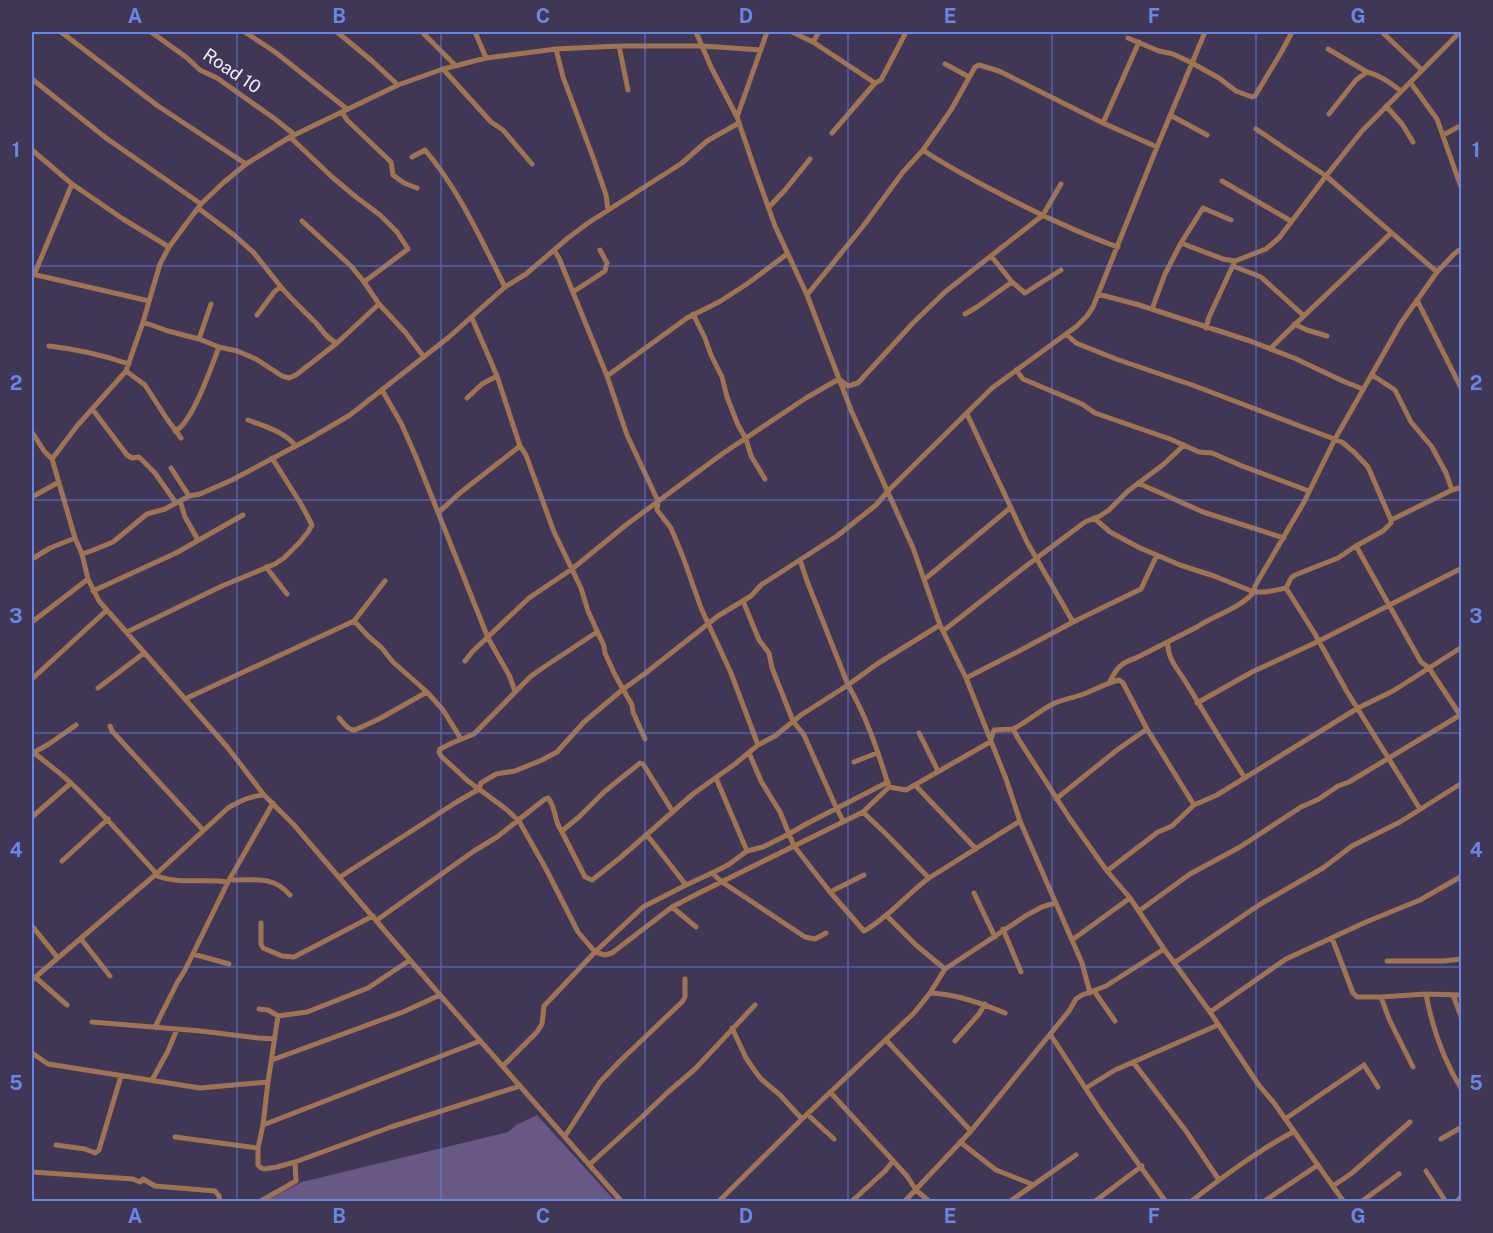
<svg xmlns="http://www.w3.org/2000/svg" width="1493" height="1233" viewBox="0 0 1493 1233" font-family="'Public Sans',sans-serif">
<style>
.green{fill:#675984}
.lines{fill:none;stroke-linecap:round;stroke-linejoin:round}
.minor{stroke:#a07452;stroke-width:5}
.grid{fill:none;stroke:#6886e6;stroke-width:1.5;stroke-opacity:0.55}
.labels{text-anchor:middle;stroke-width:4.5;stroke-linejoin:round;paint-order:stroke}
.street-label{font-size:18px;fill:#f3efff;stroke:#403655}
.neatline{fill:none;stroke:#6886e6;stroke-width:2}
.grid-label{font-size:20px;text-anchor:middle;font-weight:bold;fill:#6886e6}
</style>
<rect width="100%" height="100%" fill="#403655"/>
<path class="green" d="M 537,1115 L 615,1201 L 264,1202 L 302,1182 L 508,1132 L 516,1125 Z"/>
<g class="lines">
<path class="minor" d="M 61,32 L 158,106 L 246,164
M 151,32 L 186,57 L 200,70 L 217,78 L 275,119 L 295,135
M 245,32 L 275,52 L 347,109
M 337,32 L 371,60 L 398,85
M 422,32 L 455,65
M 475,32 L 486,58
M 696,32 L 711,67 L 737,117 L 754,167 L 775,226 L 807,295 L 851,410 L 913,548 L 940,625 L 966,678 L 1006,779 L 1020,821 L 1082,963 L 1090,993
M 792,32 L 813,42 L 875,83
M 1382,32 L 1422,70
M 1128,38 L 1159,51 L 1173,54 L 1192,63 L 1219,78 L 1236,91 L 1252,97 L 1255,96 L 1282,51 L 1292,32
M 813,42 L 819,32
M 619,46 L 628,90
M 556,49 L 563,77 L 594,160 L 606,195 L 608,210
M 1328,49 L 1367,72
M 945,64 L 969,77
M 443,69 L 491,122 L 503,130 L 532,164
M 32,79 L 106,138 L 201,204
M 1410,82 L 1437,119 L 1462,190
M 1386,106 L 1402,124 L 1413,142
M 342,112 L 347,120 L 391,162 L 393,175 L 404,183 L 417,188
M 1329,114 L 1356,80 L 1367,72 C 1380,75 1390,83 1401,91
M 1170,115 L 1207,135
M 737,117 L 767,32
M 1103,123 L 1139,42
M 1256,129 L 1326,176 L 1437,272
M 832,133 L 875,83 L 881,80 L 905,34 L 903,32
M 1443,135 L 1462,125
M 290,137 L 332,177 L 356,197 L 380,215 L 397,232 L 408,249 L 364,282
M 32,150 L 72,184 L 123,219 L 169,247
M 923,150 C 949,168 976,181 1004,196 C 1041,215 1078,233 1118,247
M 412,157 L 425,150 C 460,191 481,240 505,287
M 1222,181 L 1291,221
M 769,207 L 785,190 L 810,159
M 198,208 L 234,235 L 254,253 L 281,287 L 275,291 L 257,315
M 302,221 L 351,266 L 364,282 L 379,304 L 405,332 L 424,357
M 1181,243 L 1223,259 L 1235,261
M 554,250 L 559,258 L 607,376 L 627,435 L 658,501 L 657,510 L 671,528 L 683,557 L 701,608 L 731,673 L 758,745
M 992,257 L 1012,282 L 1025,293 L 1061,270
M 1233,266 L 1261,277 L 1303,315
M 32,274 L 149,301
M 34,275 L 72,184
M 281,287 C 292,300 304,311 316,323 C 322,330 328,340 337,343
M 573,292 L 605,271 L 607,263 L 600,250
M 1098,294 L 1139,305 L 1250,341 L 1294,358 L 1345,382 L 1363,389
M 807,295 L 864,225 L 903,172 L 923,150 L 951,110 L 975,67 L 979,65 L 999,71 L 1103,123 L 1157,147
M 1417,300 L 1462,390
M 1152,309 L 1165,274 L 1181,243 L 1203,208 L 1231,220
M 693,314 L 705,338 L 711,355 L 722,377 L 727,397 L 738,425 L 746,439 L 751,456 L 765,479
M 965,314 L 977,307 L 1012,282
M 472,318 L 497,376 L 520,446 L 526,455 L 554,532 L 581,588 L 588,611 L 604,646 L 605,653 L 615,675 L 632,705 L 633,712 L 645,739
M 143,322 L 168,331 L 199,339 L 219,347 L 237,351 L 256,359 L 282,376 L 289,378 L 296,375 L 337,343 L 379,304
M 1294,324 L 1307,330 L 1327,336
M 1206,328 L 1209,317 L 1235,261 L 1266,249 L 1279,238 L 1326,176 L 1362,131 L 1460,32
M 1066,334 L 1076,343 L 1116,359 L 1195,386 L 1342,442 L 1355,453 L 1368,467 L 1391,520
M 199,339 L 211,304
M 49,346 C 76,349 103,355 129,364
M 1270,349 C 1309,310 1351,272 1391,233
M 1016,370 L 1023,379 L 1082,404 L 1095,413 L 1170,439 L 1199,452 L 1212,453 L 1242,466 L 1309,491
M 126,371 L 145,385 L 167,419 L 181,438
M 1372,375 L 1395,390 L 1411,422 L 1432,447 L 1446,473 L 1452,490
M 607,376 L 687,318 L 719,302 L 747,284 L 787,254
M 382,390 L 401,423 L 416,457 L 488,638 L 509,675 L 515,691
M 467,398 L 482,384 L 497,376
M 93,410 L 127,455 L 132,458 L 139,457 L 155,473 L 176,503
M 967,414 L 1027,542 L 1073,622
M 248,420 C 266,427 283,431 296,446
M 175,431 C 192,424 212,365 219,347
M 32,432 L 44,451 L 52,459 L 75,538 L 82,554 L 88,579 L 99,601 L 228,748 L 264,795 L 294,825 L 440,995 L 622,1202
M 52,459 L 77,426 L 126,371 L 143,322 L 160,264 L 169,247 L 183,228 L 201,204 L 223,183 L 246,164 L 290,137 L 398,85 L 443,69 L 486,58 L 556,49 L 619,46 L 703,46 L 761,50
M 171,468 L 189,496
M 1138,483 L 1203,512 L 1284,538
M 32,497 L 59,482
M 180,501 L 185,517 L 198,540
M 439,512 L 461,492 L 520,446
M 1094,518 L 1110,532 L 1140,548 L 1180,565 L 1214,576 L 1254,592 L 1255,586 L 1304,502 L 1335,439 L 1401,323 L 1437,272 L 1454,254 L 1462,248
M 1356,546 L 1421,662 L 1429,668 L 1462,718
M 82,554 L 91,551 L 113,542 L 147,514 L 165,509 L 189,496 L 200,494 L 232,480 L 309,439 L 350,415 L 449,337 L 505,287 L 526,274 L 568,238 L 588,223 L 682,163 L 707,141 L 739,123
M 32,559 L 50,548 L 75,538
M 800,560 L 807,581 L 848,685 C 867,717 878,752 889,787
M 266,567 L 287,594
M 925,579 L 1010,508
M 1286,588 L 1315,634 L 1346,690 L 1420,809
M 1286,588 L 1291,578 L 1295,575 L 1338,558 L 1356,546 L 1383,531 L 1391,523 L 1391,520 L 1452,490 L 1462,487
M 93,591 L 176,553 L 243,515
M 743,601 L 759,640 L 769,653 L 772,668 L 793,721 L 804,735 L 835,805 L 843,821
M 354,621 L 369,637 L 381,647 L 393,662 L 427,692 L 443,710 L 461,739
M 32,622 L 88,579
M 943,631 L 1026,566 L 1085,522 L 1100,516 L 1109,510 L 1128,491 L 1164,464 L 1184,445
M 127,632 L 222,586 L 275,564 L 284,558 L 300,542 L 308,532 L 312,525 L 301,504 L 272,458
M 597,632 L 541,669 L 530,677 L 474,734 L 452,743 L 440,749 L 439,752 L 441,756 L 468,781 L 506,809 L 519,821 L 546,869 L 578,932 L 595,952 L 643,907 L 686,885 L 712,873 L 722,882 L 805,937 L 815,939 L 826,933
M 1168,642 C 1166,658 1180,672 1187,684 C 1206,716 1225,747 1245,778
M 465,661 L 473,651 L 529,598 L 572,569 L 626,525 L 722,454 L 806,398 L 839,379 L 848,386 L 858,383 L 913,323 L 945,292 L 1043,215 L 1061,184
M 966,678 L 1021,650 L 1073,622 L 1141,589 L 1157,555
M 32,679 L 107,610
M 1109,683 C 1116,669 1120,663 1136,658 L 1197,627 C 1215,615 1239,609 1254,592 L 1266,592 L 1286,588
M 98,688 L 144,653
M 185,699 L 354,621 L 385,581
M 1197,703 L 1252,672 L 1319,641 L 1462,568
M 339,718 C 344,723 347,730 355,730 L 379,719 L 427,692
M 110,726 L 112,731 L 203,830
M 1013,729 C 1027,722 1039,711 1053,704 C 1062,699 1073,698 1084,694 C 1095,690 1106,683 1119,680 L 1123,683 L 1147,729 L 1194,805
M 919,733 L 938,771
M 32,751 C 45,762 59,772 72,784 C 102,812 128,843 156,873
M 33,753 L 49,744 L 76,725
M 749,753 L 761,781 L 780,812 L 794,846 L 830,892 L 864,931 C 889,917 906,895 929,878 L 1020,821
M 854,762 L 877,753
M 716,778 L 747,851
M 915,785 L 976,849
M 1056,799 L 1117,750 L 1147,729
M 863,812 L 887,835 L 929,878
M 32,817 L 71,783
M 561,830 L 585,877 L 592,880 L 620,858 L 693,794 L 735,764 L 758,745 L 775,736 L 801,715 L 848,685 L 877,664 L 940,625
M 647,835 L 686,885
M 62,861 L 108,819
M 1107,871 L 1158,832 L 1172,826 L 1194,805 L 1217,795 L 1358,708 L 1393,691 L 1462,647
M 712,873 L 728,865 L 747,851 L 763,847 L 789,834 L 808,823 L 888,782
M 155,875 C 178,885 203,878 228,882
M 340,877 L 455,803 L 479,789 L 481,783 L 496,774 L 515,771 L 542,760 L 557,752 L 584,722 L 622,690 L 647,672 L 718,616 L 751,596 L 761,585 L 837,536 L 876,505 L 888,491 L 992,388 L 1077,326 L 1087,316 L 1093,307 L 1157,147 L 1205,32
M 230,878 L 233,880 C 256,880 273,876 290,895
M 830,892 L 864,875
M 974,893 L 995,937
M 672,907 L 696,927
M 1139,911 L 1190,874 L 1240,847 L 1301,807 L 1319,799 L 1338,786 L 1349,782 L 1462,714
M 887,916 L 917,946 L 945,969
M 377,920 L 474,851 L 497,837 L 545,799 L 548,798 C 556,807 554,821 561,830 L 563,830 L 579,817 L 604,792 L 640,763 L 643,764 L 673,812
M 261,923 L 261,944 L 263,948 L 282,956 L 294,957 L 373,916
M 32,926 L 58,958
M 1003,929 L 1021,972
M 1332,938 L 1353,993 L 1357,997 L 1381,997 L 1426,994 L 1462,995
M 81,939 L 110,976
M 1072,940 L 1130,898
M 193,954 L 229,964
M 1387,961 L 1443,961 L 1462,959
M 1174,963 L 1259,905 L 1323,868 L 1352,846 L 1400,822 L 1462,783
M 35,977 L 67,1005
M 32,980 L 155,875 L 228,808 C 240,801 250,796 264,795
M 1094,991 L 1115,1021
M 930,993 L 945,969 L 1027,915 L 1042,907 L 1055,903
M 1426,994 C 1432,1027 1444,1061 1462,1090
M 1453,995 L 1462,1019
M 1381,997 L 1389,1019 L 1413,1067
M 259,1009 L 268,1010 L 278,1016 L 307,1012 L 368,988 L 410,960
M 1210,1012 L 1286,959 L 1366,922 L 1420,900 L 1462,876
M 278,1016 L 268,1082 L 263,1125 L 258,1148 L 258,1165 L 261,1168 L 264,1169 L 277,1167 L 295,1162 L 391,1127 L 520,1086
M 92,1022 L 201,1031 L 258,1038 L 275,1039
M 155,1027 L 177,983 L 185,970 L 228,882 L 273,803
M 732,1028 L 746,1058 L 755,1071 L 761,1079 L 780,1095 L 802,1119
M 1050,1034 L 1101,1112 L 1166,1202
M 886,1040 L 971,1131
M 955,1041 L 979,1014 L 985,1004
M 32,1053 L 48,1064 L 200,1088 L 268,1082
M 272,1060 L 403,1012 L 440,995
M 1133,1062 L 1186,1131 L 1219,1180
M 503,1066 L 537,1032 L 542,1024 L 544,1006 L 595,952 L 605,955 L 612,953 L 672,907 L 701,892 L 863,812 L 889,787 L 906,790 L 990,742 L 994,730 L 1013,729 L 1019,740 L 1070,819 L 1107,871 L 1130,898 L 1164,949 L 1210,1012 L 1258,1084 L 1274,1103 L 1344,1202
M 152,1080 L 168,1051 L 177,1029
M 1086,1088 L 1115,1070 L 1218,1025
M 830,1092 L 907,1176 L 916,1190 L 930,1202
M 807,1114 L 834,1139
M 1285,1119 L 1364,1065 L 1378,1087
M 263,1125 L 480,1041
M 565,1136 L 600,1082 L 620,1061 L 682,1002 L 685,997 L 685,979
M 175,1137 L 258,1148
M 1441,1139 L 1462,1127
M 960,1142 L 996,1170 L 1034,1185
M 56,1145 L 85,1149 L 95,1153 L 99,1150 L 121,1076
M 590,1164 L 642,1117 L 667,1093 L 695,1069 L 755,1005
M 1426,1171 L 1446,1202
M 32,1172 L 133,1179 L 140,1182 L 143,1179 L 155,1186 L 215,1191 L 219,1196 L 220,1202
M 1333,1186 L 1352,1173 L 1410,1122
M 259,1202 L 296,1181 L 295,1162
M 718,1202 L 802,1119 L 914,1013 L 930,993 C 956,994 981,1003 1005,1013
M 851,1202 L 885,1171 L 893,1161
M 904,1202 L 971,1131 L 1069,1011 L 1076,999 L 1082,995 L 1106,986 L 1164,949
M 1009,1202 L 1076,1155
M 1094,1202 L 1142,1166
M 1190,1202 C 1223,1177 1257,1151 1293,1132
M 1263,1202 L 1318,1165
M 1361,1202 L 1399,1174
M 1456,1202 L 1462,1196"/>
</g>
<path class="grid" d="M 237,32 L 237,1202M 441,32 L 441,1202M 645,32 L 645,1202M 848,32 L 848,1202M 1052,32 L 1052,1202M 1256,32 L 1256,1202M 32,266 L 1462,266M 32,500 L 1462,500M 32,733 L 1462,733M 32,967 L 1462,967"/>
<g class="labels">
<g class="street-label">
<text transform="translate(232 71) rotate(34)" y="6">Road 10</text>
</g>
</g>
<rect width="1493" height="1233" fill="none" stroke="#403655" stroke-width="66"/>
<rect x="33" y="33" width="1427" height="1167" class="neatline"/>
<g class="grid-label">
<text x="135" y="23">A</text>
<text x="339" y="23">B</text>
<text x="543" y="23">C</text>
<text x="746" y="23">D</text>
<text x="950" y="23">E</text>
<text x="1154" y="23">F</text>
<text x="1358" y="23">G</text>
<text x="16" y="157">1</text>
<text x="1476" y="157">1</text>
<text x="16" y="390">2</text>
<text x="1476" y="390">2</text>
<text x="16" y="623">3</text>
<text x="1476" y="623">3</text>
<text x="16" y="857">4</text>
<text x="1476" y="857">4</text>
<text x="16" y="1090">5</text>
<text x="1476" y="1090">5</text>
<text x="135" y="1223">A</text>
<text x="339" y="1223">B</text>
<text x="543" y="1223">C</text>
<text x="746" y="1223">D</text>
<text x="950" y="1223">E</text>
<text x="1154" y="1223">F</text>
<text x="1358" y="1223">G</text>
</g>
</svg>
